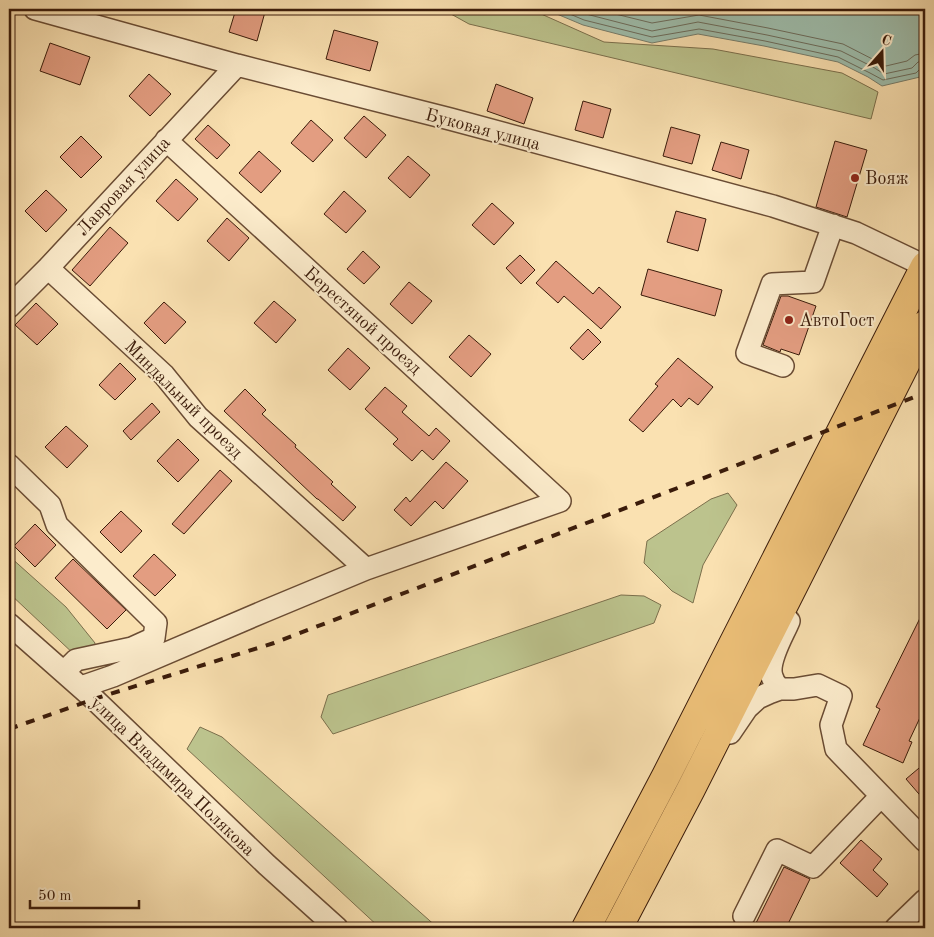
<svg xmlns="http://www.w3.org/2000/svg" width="934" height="937" viewBox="0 0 934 937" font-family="'Old Standard TT',serif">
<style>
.green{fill:#bcc38d;stroke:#7b6f4c}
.water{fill:#9ebead;stroke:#767d6c}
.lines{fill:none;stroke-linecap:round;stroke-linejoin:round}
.shore{stroke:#6c6c5c;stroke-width:1}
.building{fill:#e39d81;stroke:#3a1b0a}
.minor-casing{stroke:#6a4c34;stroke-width:24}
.highway-casing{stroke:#3a1b0a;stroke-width:30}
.minor{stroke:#fceccc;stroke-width:21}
.highway{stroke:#edc078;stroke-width:28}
.rail{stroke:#3a1b0a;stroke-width:4;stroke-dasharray:9 9;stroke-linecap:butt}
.poi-dot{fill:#8f2418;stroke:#fceccc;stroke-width:2}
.labels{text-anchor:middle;stroke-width:4;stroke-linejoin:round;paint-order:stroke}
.street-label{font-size:18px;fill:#3a1b0a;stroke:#fceccc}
.poi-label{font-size:18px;fill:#3a1b0a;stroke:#fceccc;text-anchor:start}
</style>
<rect width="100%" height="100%" fill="#fae1b1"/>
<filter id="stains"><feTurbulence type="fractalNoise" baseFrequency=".004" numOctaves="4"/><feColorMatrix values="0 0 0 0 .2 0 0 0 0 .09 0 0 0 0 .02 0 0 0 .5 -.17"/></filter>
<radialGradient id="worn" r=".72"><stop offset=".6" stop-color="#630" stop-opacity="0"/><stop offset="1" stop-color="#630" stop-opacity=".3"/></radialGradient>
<path class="green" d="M 442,9 L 530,9 L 604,42 L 713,49 L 842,73 L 878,92 L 871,119 L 469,24 Z
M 728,493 L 737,505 L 703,565 L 693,603 L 672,591 L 644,563 L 647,541 L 711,499 Z
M 9,556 L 66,607 L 95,643 L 93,655 L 77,657 L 9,593 Z
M 621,595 L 644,596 L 661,605 L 654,623 L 333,734 L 321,717 L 328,695 Z
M 200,727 L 222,737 L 438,928 L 380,928 L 187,749 Z"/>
<path class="water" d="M 545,9 L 925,9 L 925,68 L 920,77 L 882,86 L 868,77 L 838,62 L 764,46 L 698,34 L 652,43 L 583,25 Z"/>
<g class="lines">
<path class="shore" d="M 558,9 L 584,20 L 652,37 L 699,29 L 765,41 L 838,57 L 870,73 L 883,80 L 916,73 L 921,68 L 925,67
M 573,9 L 586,14 L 652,31 L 698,22 L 767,35 L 841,51 L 873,67 L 884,74 L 912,68 L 918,62 L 925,61
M 595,9 L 652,23 L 699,15 L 768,28 L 843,44 L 886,66 L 907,61 L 915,55 L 925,53"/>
</g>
<path class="building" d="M 236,9 L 255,9 L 265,12 L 257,41 L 229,32 Z
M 334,30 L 378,42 L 370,71 L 326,59 Z
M 50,43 L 90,57 L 80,85 L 40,71 Z
M 149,74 L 171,94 L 150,116 L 129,96 Z
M 496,84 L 533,98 L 524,124 L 487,111 Z
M 583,101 L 611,109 L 603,138 L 575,130 Z
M 364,116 L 386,135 L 366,158 L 344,138 Z
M 311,120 L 333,140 L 313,162 L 291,143 Z
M 208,125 L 230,145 L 217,159 L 195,139 Z
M 671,127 L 700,135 L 692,164 L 663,156 Z
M 81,136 L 102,157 L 81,178 L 60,157 Z
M 835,141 L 867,150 L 847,217 L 816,207 Z
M 721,142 L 749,150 L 741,179 L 712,170 Z
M 259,151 L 281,171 L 261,193 L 239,173 Z
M 408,156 L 430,175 L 410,198 L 388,178 Z
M 176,179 L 198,199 L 178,221 L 156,201 Z
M 46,190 L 67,210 L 46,232 L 25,211 Z
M 344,191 L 366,211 L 346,233 L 324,214 Z
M 492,203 L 514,223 L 494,245 L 472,225 Z
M 676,211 L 706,219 L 698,251 L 667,242 Z
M 227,218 L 249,238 L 229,261 L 207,241 Z
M 110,227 L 128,243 L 90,286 L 72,270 Z
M 363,251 L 380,267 L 364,284 L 347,269 Z
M 520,255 L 535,270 L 521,284 L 506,268 Z
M 556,261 L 593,294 L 599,287 L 621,307 L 601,329 L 564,296 L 558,303 L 536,283 Z
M 648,269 L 722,290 L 715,316 L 641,295 Z
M 409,282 L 432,301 L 412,324 L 390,304 Z
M 781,296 L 788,296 L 816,306 L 799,355 L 781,349 L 780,352 L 763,345 Z
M 274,301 L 296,320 L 276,343 L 254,323 Z
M 164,302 L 186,322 L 165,344 L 144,323 Z
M 36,303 L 58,324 L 37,345 L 15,325 Z
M 588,329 L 601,342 L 583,360 L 570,348 Z
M 469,335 L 491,354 L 471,377 L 449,357 Z
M 348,348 L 370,368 L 350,390 L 328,370 Z
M 678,358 L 713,387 L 698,405 L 689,398 L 681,407 L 673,399 L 643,432 L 629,420 L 658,386 L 655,384 Z
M 120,363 L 136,379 L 115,400 L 99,385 Z
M 385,387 L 407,406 L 402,412 L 429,436 L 436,428 L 450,441 L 433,460 L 422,450 L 412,461 L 393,444 L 398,439 L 365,409 Z
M 245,389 L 266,410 L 262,414 L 296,445 L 295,447 L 333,482 L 331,484 L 356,507 L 343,521 L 318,499 L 317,499 L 224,411 Z
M 152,403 L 160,412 L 131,440 L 123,431 Z
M 66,426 L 88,446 L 67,468 L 45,447 Z
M 178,439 L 199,460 L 178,482 L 157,461 Z
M 446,462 L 468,481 L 443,509 L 435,501 L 411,526 L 394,510 L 406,497 L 410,502 Z
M 220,470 L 232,481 L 184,534 L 172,524 Z
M 121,511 L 142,531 L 121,553 L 100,532 Z
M 35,524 L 56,545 L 35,567 L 14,546 Z
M 154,554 L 176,575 L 155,596 L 133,576 Z
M 73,559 L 126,610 L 107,629 L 55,578 Z
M 925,608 L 925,707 L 909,741 L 912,742 L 903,763 L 863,745 L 880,709 L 876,707 Z
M 925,763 L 925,801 L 906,779 Z
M 861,840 L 882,859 L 873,870 L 888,884 L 877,897 L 840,863 Z
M 784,867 L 810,879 L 786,928 L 766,928 L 756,923 Z"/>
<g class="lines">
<g class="minor-casing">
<path id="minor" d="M 35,9 L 237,65 L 450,119 L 773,206 L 856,233 L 925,266
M 48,268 L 164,375 L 198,417 L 366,569
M 9,307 L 48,268 L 237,65
M 783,366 L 747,353 L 772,284 L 813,282 L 833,225
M 9,465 L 50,505 L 57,525 L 156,623 L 154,638 L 132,648 L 76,660 L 64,672
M 9,624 L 94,699 L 267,865 L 337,928
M 81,687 L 113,676 L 265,611 L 366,569 L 560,501 L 166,140
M 780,689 C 778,686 774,683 773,679 C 765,664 783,636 789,621
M 730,733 L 747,708 L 758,698 L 769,693 L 780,689 L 794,689 L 818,685 L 841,696 L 831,725 L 836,749 L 925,841
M 744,916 L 777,850 L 813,867 L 881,796
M 896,928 L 925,900"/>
</g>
<g class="highway-casing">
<path id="highway" d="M 586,928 L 666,776 L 925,266
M 618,928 L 691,789 L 925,325"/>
</g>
<use href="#minor" class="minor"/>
<use href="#highway" class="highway"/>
<path class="rail" d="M 9,729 L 94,699 L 274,643 L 925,393"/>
</g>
<g class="poi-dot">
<circle cx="855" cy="178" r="5"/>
<circle cx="789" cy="320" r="5"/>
</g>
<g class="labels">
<g class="street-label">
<text transform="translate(483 129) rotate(15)" y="6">Буковая улица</text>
<text transform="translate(123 186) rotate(-47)" y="6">Лавровая улица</text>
<text transform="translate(363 320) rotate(42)" y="6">Берестяной проезд</text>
<text transform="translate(184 399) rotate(45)" y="6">Миндальный проезд</text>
<text transform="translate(173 776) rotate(44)" y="6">улица Владимира Полякова</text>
</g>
<g class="poi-label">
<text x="865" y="184">Вояж</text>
<text x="799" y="326">АвтоГост</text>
</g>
</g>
<rect width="934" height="937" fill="none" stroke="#fae1b1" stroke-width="30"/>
<rect x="10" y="10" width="914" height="917" fill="none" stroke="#3a1b0a" stroke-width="2.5"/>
<rect x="15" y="15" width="904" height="907" fill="none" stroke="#3a1b0a"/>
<g transform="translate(882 52) rotate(20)" stroke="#fceccc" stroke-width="4" paint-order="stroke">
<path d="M0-4L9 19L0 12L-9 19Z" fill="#3a1b0a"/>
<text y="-8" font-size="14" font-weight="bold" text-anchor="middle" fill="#3a1b0a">С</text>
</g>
<path d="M30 900v8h109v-8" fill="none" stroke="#3a1b0a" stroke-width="2.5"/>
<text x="38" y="900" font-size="15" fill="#3a1b0a" stroke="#fceccc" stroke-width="4" paint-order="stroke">50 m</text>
<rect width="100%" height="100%" filter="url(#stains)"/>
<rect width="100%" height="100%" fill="url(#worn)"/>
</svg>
